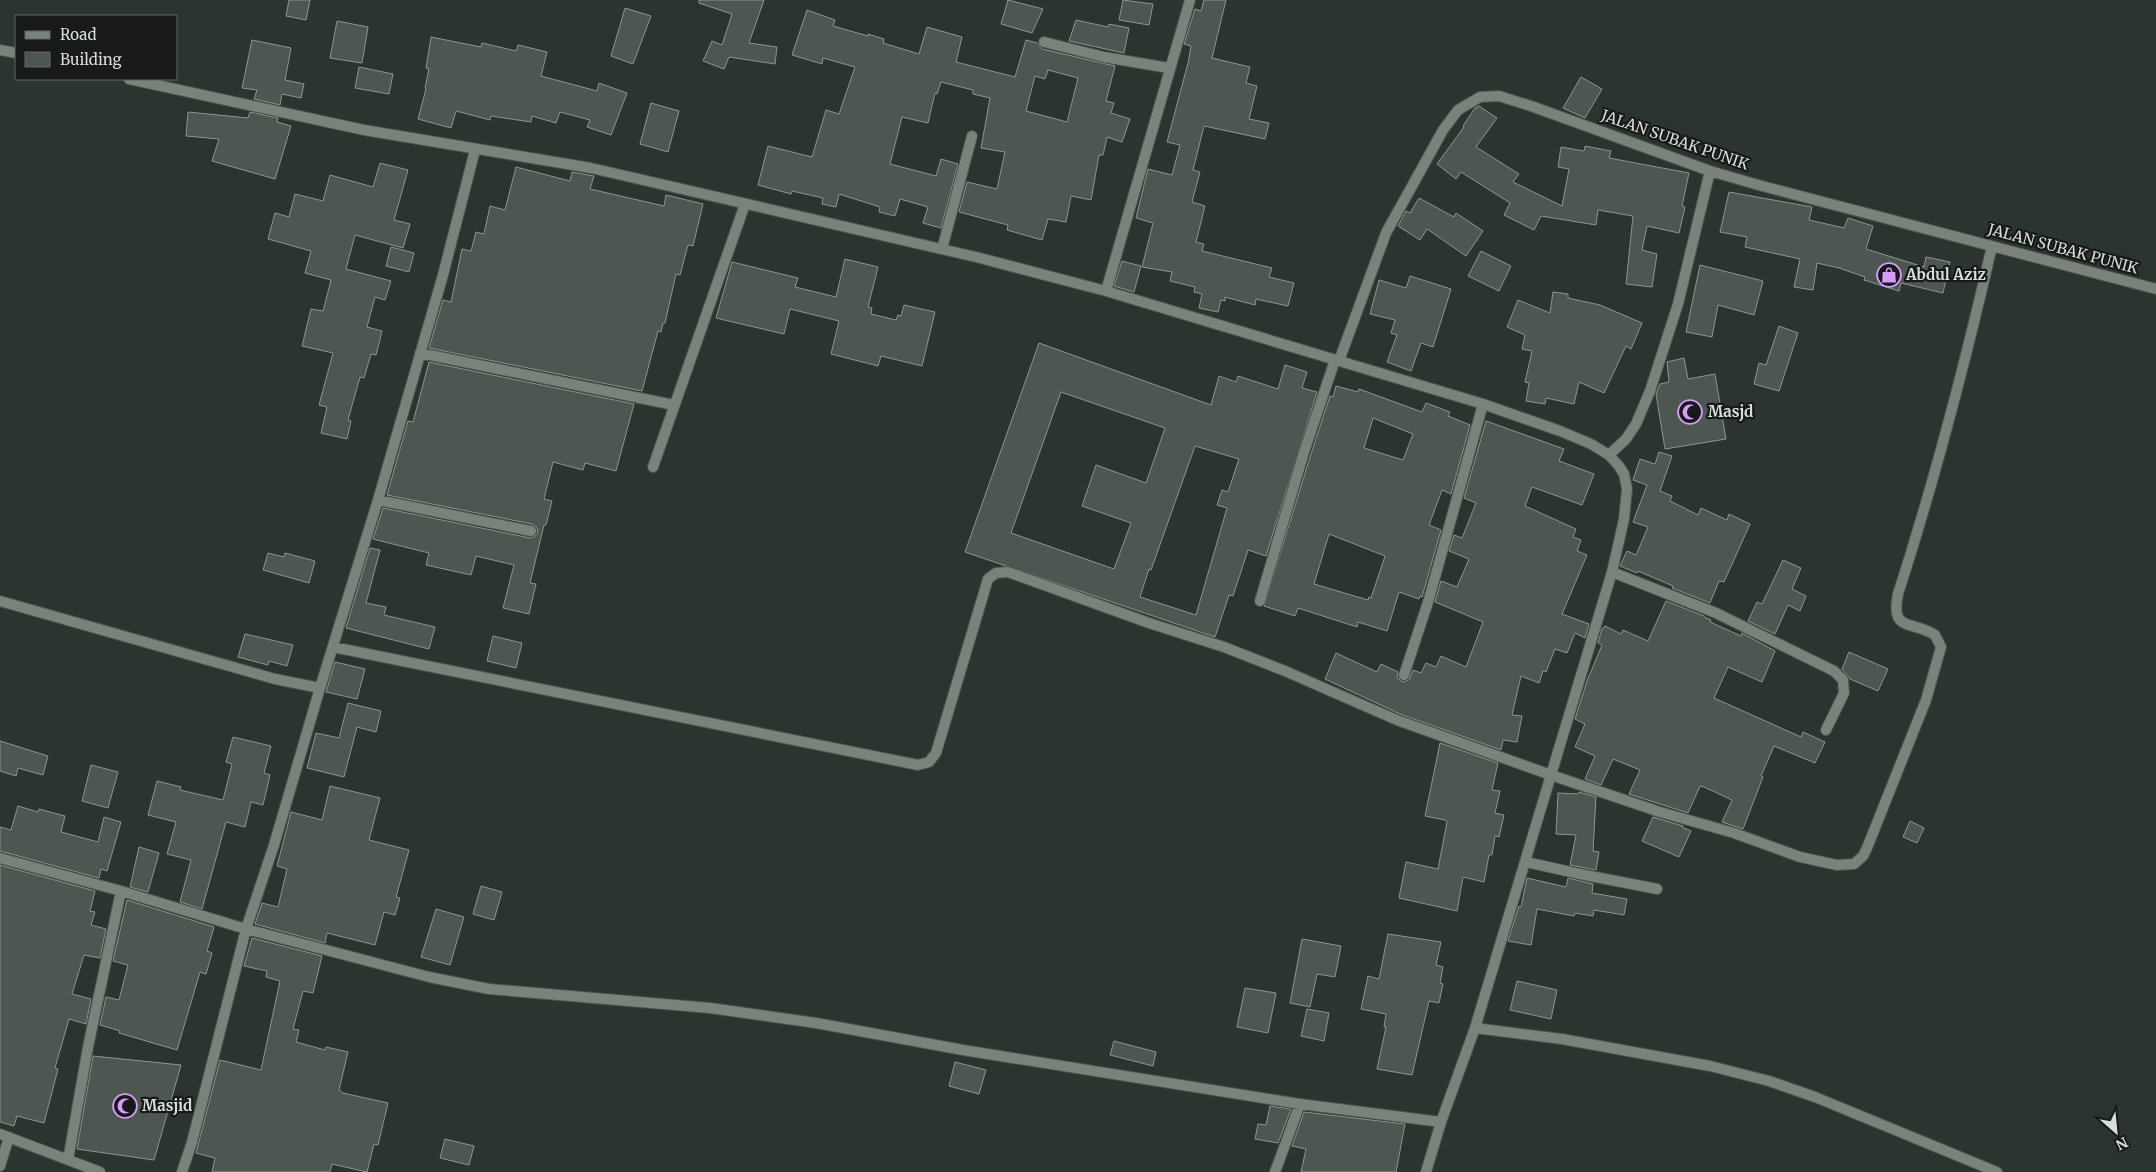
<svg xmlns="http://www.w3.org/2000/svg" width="2156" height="1172" viewBox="0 0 2156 1172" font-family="Merriweather,serif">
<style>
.building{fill:#4d5650;stroke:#8c968f;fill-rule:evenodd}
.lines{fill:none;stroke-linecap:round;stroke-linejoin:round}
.minor-casing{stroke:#4b524d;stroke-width:12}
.tertiary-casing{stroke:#4b524d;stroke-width:12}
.minor{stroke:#79837b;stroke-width:10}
.tertiary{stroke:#79837b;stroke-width:10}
.labels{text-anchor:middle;stroke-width:4.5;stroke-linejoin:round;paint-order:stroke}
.street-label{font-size:15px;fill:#d9deda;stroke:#171a18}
.poi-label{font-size:15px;font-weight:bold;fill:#d9deda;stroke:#171a18;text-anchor:start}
</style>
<rect width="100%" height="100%" fill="#2b342e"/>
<path class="building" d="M 289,0 L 310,0 L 306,20 L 286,16 Z
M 699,0 L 764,0 L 749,43 L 777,47 L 775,64 L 729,57 L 724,69 L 703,61 L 712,41 L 722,45 L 732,14 L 699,3 Z
M 1008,0 L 1043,9 L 1032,33 L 1001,24 Z
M 1123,0 L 1153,4 L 1149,25 L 1119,20 Z
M 1204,0 L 1226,0 L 1212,58 L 1250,67 L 1246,83 L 1257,86 L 1249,119 L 1269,123 L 1265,139 L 1204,126 L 1193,170 L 1200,172 L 1192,202 L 1205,206 L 1196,242 L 1204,244 L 1202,251 L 1272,268 L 1269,277 L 1294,283 L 1288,306 L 1256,299 L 1255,305 L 1225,297 L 1225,301 L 1221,300 L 1218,312 L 1199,308 L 1202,294 L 1194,292 L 1195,287 L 1170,281 L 1172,272 L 1142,267 L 1153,223 L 1136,218 L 1148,169 L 1172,175 L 1180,145 L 1167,142 L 1188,63 L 1191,46 L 1184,44 L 1195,9 L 1201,11 Z
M 625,8 L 651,16 L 633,64 L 611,56 Z
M 807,10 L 835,20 L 833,26 L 868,36 L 868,34 L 884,39 L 883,43 L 919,54 L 927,27 L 962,37 L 956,62 L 1015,77 L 1026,40 L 1037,43 L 1042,49 L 1115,66 L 1106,101 L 1114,103 L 1111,113 L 1130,119 L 1122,142 L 1107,137 L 1103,155 L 1099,155 L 1091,200 L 1071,196 L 1066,222 L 1048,219 L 1042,240 L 1007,230 L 1008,225 L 959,212 L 967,182 L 997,189 L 1005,152 L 981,148 L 990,98 L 973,94 L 973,90 L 941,82 L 937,94 L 935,93 L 928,123 L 902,117 L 890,164 L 936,176 L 941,159 L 958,164 L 941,228 L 923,223 L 928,207 L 900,199 L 895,216 L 879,212 L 880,207 L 839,194 L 836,207 L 822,204 L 823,198 L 792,191 L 791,194 L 758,185 L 768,146 L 812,157 L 826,110 L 839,114 L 855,67 L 823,58 L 822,64 L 792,55 ZM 1048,70 L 1078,78 L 1067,122 L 1026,111 L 1035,76 L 1045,79 Z
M 1076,20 L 1108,27 L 1109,24 L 1129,28 L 1124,53 L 1069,41 Z
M 337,21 L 368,27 L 362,63 L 330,58 Z
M 431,37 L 481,47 L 482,43 L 516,51 L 518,45 L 547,52 L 541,76 L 597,91 L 599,83 L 627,93 L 611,135 L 587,127 L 590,120 L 560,112 L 556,123 L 532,116 L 531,122 L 491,116 L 490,120 L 456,111 L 451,128 L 418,119 L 426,89 L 425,88 L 429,69 L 426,68 Z
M 252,40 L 291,48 L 285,80 L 304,84 L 301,98 L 282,94 L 280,105 L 254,99 L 257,90 L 242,88 Z
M 359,67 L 393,74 L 389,94 L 355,88 Z
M 1581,77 L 1602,89 L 1585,118 L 1563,108 Z
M 651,103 L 679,111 L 668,152 L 640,144 Z
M 1479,106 L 1497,118 L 1476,147 L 1519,174 L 1513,182 L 1562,206 L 1569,169 L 1558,167 L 1561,147 L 1584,151 L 1585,146 L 1611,151 L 1609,158 L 1689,173 L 1682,206 L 1685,207 L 1679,233 L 1647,226 L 1642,250 L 1657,254 L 1652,287 L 1626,284 L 1633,216 L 1598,210 L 1596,225 L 1541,216 L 1534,230 L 1504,215 L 1510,203 L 1461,172 L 1456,179 L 1437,164 L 1464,127 L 1463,126 L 1475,108 Z
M 188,112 L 248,118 L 250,112 L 278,118 L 277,122 L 291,126 L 275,179 L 212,161 L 219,139 L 186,136 Z
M 380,163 L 408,170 L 394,220 L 410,224 L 403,248 L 355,235 L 346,269 L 391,281 L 385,300 L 375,297 L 367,327 L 382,331 L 376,355 L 371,354 L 364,378 L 360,377 L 348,420 L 351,421 L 347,439 L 321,433 L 327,407 L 319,405 L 333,353 L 302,346 L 311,309 L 323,311 L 331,280 L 305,273 L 311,251 L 268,239 L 275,213 L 289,217 L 295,194 L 323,201 L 330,175 L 373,187 Z
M 516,167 L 570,181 L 572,172 L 594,176 L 590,189 L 664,206 L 666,195 L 703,204 L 693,246 L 688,245 L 680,275 L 676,274 L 665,323 L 663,323 L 661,332 L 658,331 L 642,391 L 429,348 L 443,300 L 451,302 L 462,249 L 471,251 L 476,232 L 484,234 L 490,206 L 505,210 Z
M 1729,192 L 1812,207 L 1809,220 L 1844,228 L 1848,218 L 1873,226 L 1866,249 L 1924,267 L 1926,257 L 1950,262 L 1943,293 L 1901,283 L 1899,291 L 1864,280 L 1865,277 L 1839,268 L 1817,263 L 1813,290 L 1794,287 L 1800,259 L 1745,247 L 1747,237 L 1720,232 Z
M 1419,198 L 1454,217 L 1456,213 L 1483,231 L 1466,256 L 1427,229 L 1420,240 L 1398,226 L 1406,211 L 1410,213 Z
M 391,247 L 414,253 L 409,272 L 386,266 Z
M 1481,251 L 1511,266 L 1499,291 L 1468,276 Z
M 845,259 L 878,267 L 868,307 L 872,308 L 871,314 L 896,320 L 898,315 L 901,316 L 904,305 L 935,312 L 922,366 L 881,356 L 878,366 L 831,354 L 839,321 L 790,309 L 784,334 L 716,318 L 732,262 L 798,278 L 795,287 L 836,297 Z
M 1122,261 L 1141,266 L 1134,292 L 1114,286 Z
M 1700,265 L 1763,281 L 1754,315 L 1718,305 L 1712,337 L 1686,332 Z
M 1410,276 L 1451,289 L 1433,347 L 1421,343 L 1411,371 L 1387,362 L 1397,335 L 1391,333 L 1395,320 L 1370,314 L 1379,280 L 1406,288 Z
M 1553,292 L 1568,294 L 1568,298 L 1600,305 L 1642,323 L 1631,349 L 1626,346 L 1604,393 L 1579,382 L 1574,404 L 1546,398 L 1545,404 L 1526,401 L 1529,383 L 1525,382 L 1532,351 L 1522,349 L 1525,335 L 1507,327 L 1518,300 L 1550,313 Z
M 1779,326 L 1798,333 L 1779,391 L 1754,384 L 1759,363 L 1766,365 Z
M 1039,343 L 1211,405 L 1219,376 L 1236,382 L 1238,376 L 1278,389 L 1285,365 L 1307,372 L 1302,388 L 1317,392 L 1266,556 L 1248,550 L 1233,596 L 1229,595 L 1215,637 L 965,552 ZM 1061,392 L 1165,428 L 1146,483 L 1096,465 L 1082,506 L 1131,523 L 1114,569 L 1011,533 ZM 1195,446 L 1239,459 L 1228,492 L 1222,490 L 1217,505 L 1227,508 L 1196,615 L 1140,597 L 1149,569 L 1151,570 Z
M 1684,358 L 1688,379 L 1715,374 L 1726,439 L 1665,449 L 1656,394 L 1660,384 L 1669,382 L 1667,362 Z
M 429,362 L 634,404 L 616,471 L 585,463 L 583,470 L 553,462 L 544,499 L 552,501 L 546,525 L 544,525 L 530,583 L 536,584 L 529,614 L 503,608 L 514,565 L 476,556 L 471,575 L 426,565 L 429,553 L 373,539 L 383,508 L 530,538 L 534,537 L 538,533 L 537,528 L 532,524 L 387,495 L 408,421 L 413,422 Z
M 1336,386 L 1358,392 L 1359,389 L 1422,412 L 1426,403 L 1450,412 L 1448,416 L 1470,425 L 1451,494 L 1442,490 L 1429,525 L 1441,530 L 1422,597 L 1420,596 L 1419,599 L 1399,592 L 1387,631 L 1358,622 L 1357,627 L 1298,608 L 1295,616 L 1264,606 L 1311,454 L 1330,396 L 1333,397 ZM 1373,418 L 1413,434 L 1403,460 L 1364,448 ZM 1329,534 L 1385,556 L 1371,598 L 1369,597 L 1368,600 L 1314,584 Z
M 1486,421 L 1564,449 L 1559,461 L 1594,474 L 1582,505 L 1532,487 L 1525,506 L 1576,529 L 1573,537 L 1581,540 L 1577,551 L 1587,555 L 1562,614 L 1589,624 L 1585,638 L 1575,633 L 1567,653 L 1555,649 L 1546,672 L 1543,671 L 1539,683 L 1521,676 L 1512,715 L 1522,716 L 1517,742 L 1503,740 L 1501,750 L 1400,714 L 1325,679 L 1336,653 L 1377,672 L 1381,664 L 1398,672 L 1397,677 L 1402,682 L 1409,680 L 1413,670 L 1421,673 L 1426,663 L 1436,667 L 1441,656 L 1466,667 L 1483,622 L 1435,602 L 1441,581 L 1457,587 L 1469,559 L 1449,551 L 1454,535 L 1462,538 L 1476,503 L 1464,498 Z
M 1659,452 L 1672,456 L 1660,491 L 1672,496 L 1670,501 L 1698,515 L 1701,508 L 1727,520 L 1729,514 L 1750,524 L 1724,582 L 1719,581 L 1710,603 L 1672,588 L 1673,586 L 1638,571 L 1637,573 L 1620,566 L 1627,551 L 1636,555 L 1648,527 L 1633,522 L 1647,485 L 1633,480 L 1640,459 L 1655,464 Z
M 370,548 L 380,550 L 366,603 L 386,607 L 384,615 L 435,627 L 429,649 L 346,628 Z
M 268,553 L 284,557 L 285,553 L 315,561 L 309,583 L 263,570 Z
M 1783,560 L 1801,568 L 1792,589 L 1806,596 L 1800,611 L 1788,605 L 1775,634 L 1748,621 L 1757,602 L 1762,604 Z
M 1666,601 L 1704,616 L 1704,617 L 1711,620 L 1710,622 L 1741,636 L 1742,633 L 1775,651 L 1762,682 L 1728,667 L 1714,698 L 1801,737 L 1803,732 L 1825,742 L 1815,763 L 1774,746 L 1761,776 L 1763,777 L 1743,829 L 1722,822 L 1732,800 L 1704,787 L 1700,786 L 1688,813 L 1629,794 L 1640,770 L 1613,759 L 1601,785 L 1585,779 L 1595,756 L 1575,747 L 1585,724 L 1575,719 L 1587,681 L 1602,645 L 1598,643 L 1602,629 L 1605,626 L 1621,634 L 1623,630 L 1648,641 Z
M 245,634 L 293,645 L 287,666 L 269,661 L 268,665 L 238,657 Z
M 493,636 L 522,643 L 516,668 L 487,661 Z
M 1849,652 L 1888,669 L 1878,691 L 1850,679 L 1842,669 Z
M 335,662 L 365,669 L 357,699 L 326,692 Z
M 348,703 L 381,711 L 376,732 L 357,727 L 344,777 L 307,768 L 316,733 L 339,738 Z
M 233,737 L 271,746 L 264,773 L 270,775 L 263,805 L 251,802 L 245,827 L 226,822 L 202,909 L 180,902 L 191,860 L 167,854 L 176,822 L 148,815 L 157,781 L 181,787 L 180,790 L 223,800 L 232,764 L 226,762 Z
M 0,741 L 48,756 L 43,775 L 18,768 L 16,776 L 0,771 Z
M 1440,743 L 1498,763 L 1492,790 L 1500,791 L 1495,813 L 1504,815 L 1499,837 L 1495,836 L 1492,855 L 1489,855 L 1484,882 L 1463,877 L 1457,911 L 1399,898 L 1406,862 L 1438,869 L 1447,822 L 1445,820 L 1425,816 Z
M 91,765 L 118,772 L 108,808 L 82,801 Z
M 330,786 L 380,798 L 369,840 L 409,850 L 396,897 L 400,898 L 395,915 L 384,912 L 375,945 L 327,933 L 325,943 L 255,924 L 262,903 L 278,907 L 287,869 L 277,866 L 291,812 L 322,820 Z
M 1579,792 L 1596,797 L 1593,851 L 1599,852 L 1596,870 L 1570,865 L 1576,835 L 1556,834 L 1558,793 L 1578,794 Z
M 18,806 L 38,812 L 39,809 L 65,816 L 61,832 L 98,842 L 104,817 L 121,822 L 107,871 L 101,869 L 99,878 L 0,851 L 0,827 L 11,830 Z
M 1653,817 L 1683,826 L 1682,827 L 1691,831 L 1679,857 L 1642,841 Z
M 1910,821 L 1924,828 L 1917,843 L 1903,837 Z
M 139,847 L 159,853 L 148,892 L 130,887 Z
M 0,865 L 95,891 L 90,911 L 95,912 L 91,925 L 106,929 L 100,958 L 84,955 L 72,994 L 91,999 L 86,1024 L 69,1019 L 55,1068 L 58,1069 L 44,1123 L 17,1116 L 14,1126 L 0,1122 Z
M 1527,878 L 1566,887 L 1568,878 L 1593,884 L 1592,893 L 1627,899 L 1624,915 L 1594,910 L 1593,916 L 1575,913 L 1574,916 L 1537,909 L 1531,945 L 1508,941 L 1519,906 L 1521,907 Z
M 481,886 L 502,892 L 494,920 L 473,914 Z
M 127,900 L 214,927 L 207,951 L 212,953 L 206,974 L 200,972 L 177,1050 L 119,1033 L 120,1031 L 100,1025 L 106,997 L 119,1000 L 128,965 L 113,961 Z
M 436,909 L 464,917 L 450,965 L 421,957 Z
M 1388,934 L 1441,942 L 1436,965 L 1443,967 L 1440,983 L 1443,984 L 1439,1003 L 1429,1001 L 1412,1075 L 1377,1069 L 1386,1027 L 1384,1027 L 1386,1014 L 1361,1009 L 1368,976 L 1379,979 Z
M 252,938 L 322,956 L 313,993 L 303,991 L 293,1029 L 299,1030 L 296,1042 L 325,1050 L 326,1047 L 348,1052 L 339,1090 L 343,1093 L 388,1103 L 378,1145 L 374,1144 L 367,1172 L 332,1164 L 330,1172 L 212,1172 L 215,1158 L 196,1153 L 220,1060 L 261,1070 L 280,981 L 266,977 L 267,971 L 244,966 Z
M 1302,939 L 1341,946 L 1335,977 L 1317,974 L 1310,1007 L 1290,1003 Z
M 1517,981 L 1557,990 L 1551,1019 L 1510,1010 Z
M 1245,988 L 1276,993 L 1268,1033 L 1237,1027 Z
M 1307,1009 L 1329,1013 L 1324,1041 L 1301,1036 Z
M 1114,1041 L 1156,1052 L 1153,1066 L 1110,1055 Z
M 93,1056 L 181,1065 L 154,1160 L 77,1149 Z
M 955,1062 L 986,1070 L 979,1094 L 949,1086 Z
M 1270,1106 L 1291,1109 L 1278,1143 L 1255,1139 L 1258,1124 L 1266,1125 Z
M 1304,1112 L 1405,1124 L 1396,1172 L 1301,1172 L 1306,1149 L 1292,1146 Z
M 445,1139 L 474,1146 L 469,1165 L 440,1158 Z"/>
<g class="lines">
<g class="minor-casing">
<path id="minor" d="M 1044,42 L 1104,57 L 1169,68
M 942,249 L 972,136
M 420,353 L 674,405
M 1339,361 L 1386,233 L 1443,130 L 1458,110 L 1480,97 L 1499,96 L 1531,106 L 1710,171 L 1762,186 L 2156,289
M 1609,455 L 1626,439 L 1636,424 L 1650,391 L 1678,304 L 1710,171
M 653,467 L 745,204
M 378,500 L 531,531
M 1612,572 L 1716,613 L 1834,671 L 1843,680 L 1844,693 L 1826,730
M 0,601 L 275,679 L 320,688
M 1260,601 L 1304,452 L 1335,360
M 333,647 L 918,765 L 929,762 L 936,753 L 988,579 L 996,573 L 1008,572 L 1149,623 L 1224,647 L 1285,671 L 1397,720 L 1551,775 L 1660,812 L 1734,833 L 1800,857 L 1837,865 L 1854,864 L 1863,856 L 1867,848 L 1926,700 L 1941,647 L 1935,635 C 1912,620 1890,633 1898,594 C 1935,479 1965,364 1992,246
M 1404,675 L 1429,599 L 1483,404
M 0,858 L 121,891 L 246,929 L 429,977 L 489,989 L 710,1008 L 816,1023 L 963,1050 L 1300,1104 L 1441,1122
M 1526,862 L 1580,874 L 1657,889
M 1475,1028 L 1562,1039 L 1710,1066 L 1769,1081 L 1815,1097 L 1997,1172
M 0,1134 L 100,1172
M 68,1160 L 88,1047 L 121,891
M 0,1166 L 9,1137
M 182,1172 L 192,1142 L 246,929 L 274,845 L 320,688 L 378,500 L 443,275 L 475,150
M 1275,1172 L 1300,1104"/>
</g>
<g class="tertiary-casing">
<path id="tertiary" d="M 0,50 L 16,53
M 129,79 L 364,130 L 591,168 L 976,257 L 1106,291 L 1483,404 L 1560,431 L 1591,444 L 1609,455 L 1619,466 L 1624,474 L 1627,489 L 1624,519 L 1612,572 L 1475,1028 L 1441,1122 L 1426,1172
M 1106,291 L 1190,0"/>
</g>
<use href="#minor" class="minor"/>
<use href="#tertiary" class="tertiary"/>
</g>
<defs>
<g id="shop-ring" transform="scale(1.25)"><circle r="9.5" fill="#171a18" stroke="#d59cfb" stroke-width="1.5"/><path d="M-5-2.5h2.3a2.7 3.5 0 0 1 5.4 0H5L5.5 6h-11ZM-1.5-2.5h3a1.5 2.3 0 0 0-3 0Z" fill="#d59cfb"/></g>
<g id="mosque-ring" transform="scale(1.25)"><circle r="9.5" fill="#171a18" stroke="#d59cfb" stroke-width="1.5"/><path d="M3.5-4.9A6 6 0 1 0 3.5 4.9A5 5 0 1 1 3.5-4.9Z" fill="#d59cfb"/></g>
</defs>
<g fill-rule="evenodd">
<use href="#shop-ring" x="1889" y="275"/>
<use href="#mosque-ring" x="1690" y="412"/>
<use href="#mosque-ring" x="125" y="1106"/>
</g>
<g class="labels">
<g class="street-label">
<text transform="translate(1675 140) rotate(19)" y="5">JALAN SUBAK PUNIK</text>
<text transform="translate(2063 249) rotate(15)" y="5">JALAN SUBAK PUNIK</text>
</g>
<g class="poi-label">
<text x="1906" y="280">Abdul Aziz</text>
<text x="1708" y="417">Masjd</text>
<text x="142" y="1111">Masjid</text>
</g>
</g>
<rect x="15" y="15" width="162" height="65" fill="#171a18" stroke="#656866"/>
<rect x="25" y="31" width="25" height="8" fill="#79837b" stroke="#656866"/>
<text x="60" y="40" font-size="15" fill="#d9deda">Road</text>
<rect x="25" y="52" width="25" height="15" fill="#4d5650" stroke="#656866"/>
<text x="60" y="65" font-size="15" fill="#d9deda">Building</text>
<g transform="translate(2116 1132) rotate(153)" stroke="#171a18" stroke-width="4" paint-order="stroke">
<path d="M0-4L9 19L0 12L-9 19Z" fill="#d9deda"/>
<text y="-8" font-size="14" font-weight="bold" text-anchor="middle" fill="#d9deda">N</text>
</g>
</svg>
